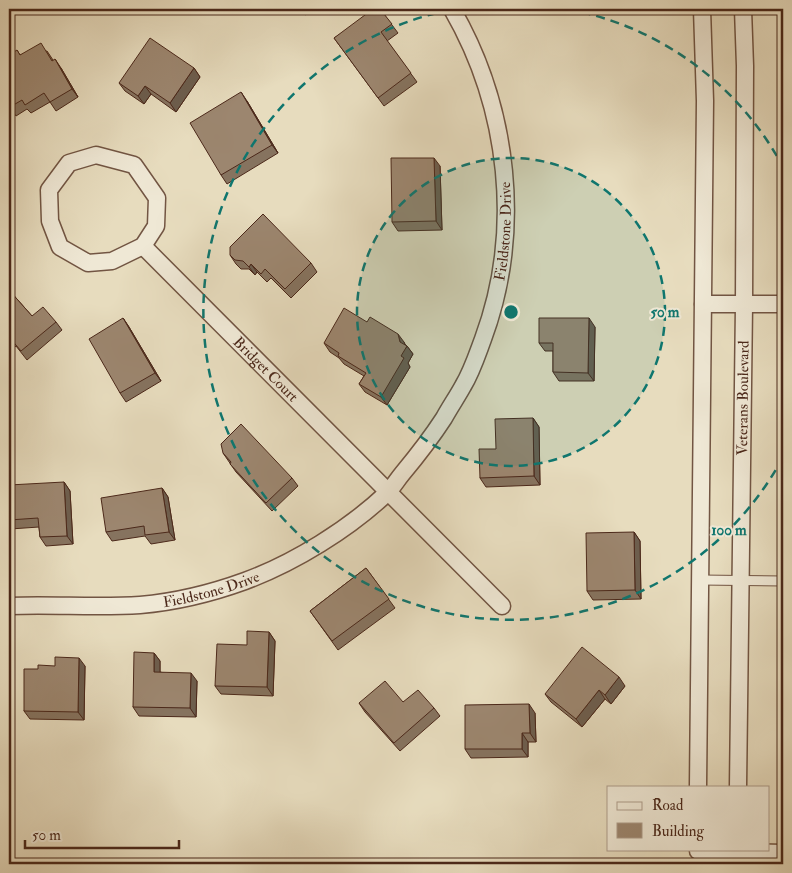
<svg xmlns="http://www.w3.org/2000/svg" width="792" height="873" viewBox="0 0 792 873" font-family="'IM FELL Double Pica',serif">
<style>
.lines{fill:none;stroke-linecap:round;stroke-linejoin:round}
.lane-casing{stroke:#725543;stroke-width:11}
.street-casing{stroke:#725543;stroke-width:19}
.lane{stroke:#efe8d5;stroke-width:9}
.street{stroke:#efe8d5;stroke-width:16}
.wall{fill:#86735f;stroke:#4b281a}
.shaded-wall{fill:#6d5e4e;stroke:#4b281a}
.building{fill:#9c866f;stroke:#4b281a}
.ring{fill:none;stroke:#0f766e;stroke-width:2.5;stroke-dasharray:9 6}
.labels{text-anchor:middle;stroke-width:4;stroke-linejoin:round;paint-order:stroke}
.street-label{font-size:15px;fill:#4b281a;stroke:#efe8d5}
.centre{fill:#0f766e;stroke:#efe8d5;stroke-width:2.5}
.ring-label{font-size:15px;text-anchor:middle;font-weight:bold;fill:#0f766e;stroke:#efe8d5;stroke-width:4;stroke-linejoin:round;paint-order:stroke}
</style>
<rect width="100%" height="100%" fill="#e7dcbe"/>
<filter id="stains"><feTurbulence type="fractalNoise" baseFrequency=".004" numOctaves="4"/><feColorMatrix values="0 0 0 0 .2 0 0 0 0 .09 0 0 0 0 .02 0 0 0 .5 -.17"/></filter>
<radialGradient id="worn" r=".72"><stop offset=".6" stop-color="#630" stop-opacity="0"/><stop offset="1" stop-color="#630" stop-opacity=".3"/></radialGradient>
<g class="lines">
<g class="lane-casing">
<path id="lane" d="M 700,580 L 783,581"/>
</g>
<g class="street-casing">
<g id="street">
<path d="M 96,155 L 134,165 L 157,198 L 156,226 L 143,246 L 112,261 L 88,263 L 60,247 L 50,221 L 49,190 L 69,163 Z"/>
<path id="s1" d="M 143,246 L 502,606"/>
<path d="M 703,304 L 783,304"/>
<path id="s2" d="M 9,606 C 52,604 96,608 140,605 C 175,602 212,593 245,581 C 294,563 349,529 387,493 C 393,487 397,480 402,474 C 417,456 431,438 444,418 C 450,407 457,397 463,386 C 472,371 477,355 483,339 C 523,231 509,108 452,9"/>
<path d="M 698,787 L 705,101 L 702,9"/>
<path id="s3" d="M 738,787 L 744,305 L 745,66 L 743,9"/>
<path d="M 698,851 L 783,853"/>
</g>
</g>
<use href="#lane" class="lane"/>
<use href="#street" class="street"/>
</g>
<path class="wall" d="M 298,9 L 311,9 L 306,15 Z
M 380,9 L 398,33 L 387,41 L 417,82 L 384,106 L 334,38 Z
M 17,50 L 20,55 L 47,51 L 53,60 L 61,68 L 78,97 L 56,111 L 50,102 L 31,113 L 27,109 L 16,116 L 9,105 Z
M 194,68 L 200,77 L 176,112 L 151,94 L 144,104 L 125,91 L 119,83 Z
M 247,101 L 278,153 L 227,184 L 221,175 Z
M 440,166 L 442,230 L 398,231 L 392,222 Z
M 230,255 L 311,263 L 317,272 L 291,298 L 271,278 L 267,282 L 257,272 L 255,275 L 249,269 L 241,269 L 236,264 Z
M 9,290 L 32,316 L 56,322 L 62,330 L 27,360 L 16,346 L 9,352 Z
M 123,318 L 129,327 L 161,381 L 126,402 L 120,393 Z
M 367,322 L 404,342 L 405,344 L 407,346 L 413,354 L 408,363 L 410,367 L 387,405 L 365,392 L 359,384 L 364,376 L 344,364 L 339,358 L 330,352 L 324,343 Z
M 595,327 L 594,381 L 559,381 L 553,372 L 553,351 L 545,351 L 539,343 Z
M 533,418 L 539,427 L 540,485 L 486,487 L 480,478 L 496,449 Z
M 223,453 L 292,478 L 298,486 L 272,511 L 236,472 Z
M 64,482 L 70,491 L 73,544 L 46,546 L 40,537 L 39,527 L 10,529 L 9,527 L 9,520 Z
M 162,488 L 168,497 L 175,540 L 151,544 L 145,536 L 112,541 L 106,532 Z
M 634,532 L 640,541 L 641,599 L 593,600 L 587,591 Z
M 366,568 L 395,608 L 338,650 L 310,611 Z
M 269,632 L 275,641 L 273,696 L 221,694 L 215,686 L 247,645 Z
M 154,653 L 160,661 L 160,672 L 197,681 L 196,717 L 139,716 L 133,707 Z
M 85,666 L 84,720 L 30,719 L 24,711 L 38,669 Z
M 625,686 L 611,704 L 605,699 L 582,727 L 551,702 L 545,694 Z
M 403,702 L 434,708 L 440,716 L 400,751 L 365,712 L 359,703 Z
M 535,713 L 536,742 L 528,742 L 528,757 L 471,758 L 465,749 Z
M 9,734 L 13,743 L 9,745 Z"/>
<path class="shaded-wall" d="M 302,9 L 311,9 L 306,15 Z
M 55,59 L 61,68 L 78,97 L 72,89 Z
M 194,68 L 200,77 L 176,112 L 170,103 Z
M 145,86 L 151,94 L 144,104 L 138,96 Z
M 241,92 L 247,101 L 278,153 L 272,145 Z
M 434,158 L 440,166 L 442,230 L 436,221 Z
M 251,264 L 257,272 L 255,275 L 249,267 Z
M 123,318 L 129,327 L 161,381 L 155,373 Z
M 589,318 L 595,327 L 594,381 L 588,373 Z
M 398,334 L 404,342 L 406,348 L 407,346 L 413,354 L 408,363 L 410,367 L 387,405 L 381,397 L 401,356 L 400,342 Z
M 533,418 L 539,427 L 540,485 L 534,476 Z
M 64,482 L 70,491 L 73,544 L 67,536 Z
M 162,488 L 168,497 L 175,540 L 169,532 Z
M 634,532 L 640,541 L 641,599 L 635,590 Z
M 269,632 L 275,641 L 273,696 L 267,687 Z
M 154,653 L 160,661 L 160,680 L 154,672 Z
M 79,658 L 85,666 L 84,720 L 78,712 Z
M 191,673 L 197,681 L 196,717 L 190,708 Z
M 619,677 L 625,686 L 611,704 L 605,695 Z
M 599,690 L 605,699 L 582,727 L 576,719 Z
M 529,704 L 535,713 L 536,742 L 530,733 Z
M 522,733 L 528,742 L 528,757 L 522,749 Z"/>
<path class="building" d="M 373,9 L 380,9 L 392,24 L 381,32 L 411,73 L 378,98 L 334,38 Z
M 150,38 L 194,68 L 170,103 L 145,86 L 138,96 L 119,83 Z
M 41,43 L 52,61 L 55,59 L 72,89 L 50,102 L 44,93 L 25,105 L 22,100 L 10,107 L 9,105 L 9,55 L 17,50 L 20,55 Z
M 241,92 L 272,145 L 221,175 L 190,123 Z
M 391,158 L 434,158 L 436,221 L 392,222 Z
M 263,214 L 311,263 L 285,289 L 265,269 L 261,274 L 251,264 L 249,267 L 243,261 L 235,260 L 230,255 L 230,247 Z
M 9,290 L 32,316 L 43,307 L 56,322 L 21,351 L 10,338 L 9,338 Z
M 344,308 L 367,322 L 370,317 L 398,334 L 400,342 L 407,346 L 401,356 L 404,358 L 381,397 L 359,384 L 366,373 L 338,356 L 339,353 L 324,343 Z
M 123,318 L 155,373 L 120,393 L 89,339 Z
M 539,318 L 589,318 L 588,373 L 553,372 L 553,343 L 539,343 Z
M 533,418 L 534,476 L 480,478 L 479,449 L 496,449 L 495,419 Z
M 241,424 L 292,478 L 266,503 L 230,464 L 231,462 L 223,453 L 221,444 Z
M 64,482 L 67,536 L 40,537 L 38,518 L 9,520 L 9,485 Z
M 162,488 L 169,532 L 145,535 L 144,526 L 106,532 L 101,498 Z
M 634,532 L 635,590 L 587,591 L 586,533 Z
M 366,568 L 389,599 L 332,641 L 310,611 Z
M 247,631 L 269,632 L 267,687 L 215,686 L 217,644 L 247,645 Z
M 582,647 L 619,677 L 605,695 L 599,690 L 576,719 L 545,694 Z
M 134,652 L 154,653 L 154,672 L 191,673 L 190,708 L 133,707 Z
M 55,657 L 79,658 L 78,712 L 24,711 L 24,669 L 38,669 L 38,665 L 55,666 Z
M 385,681 L 403,702 L 418,690 L 434,708 L 394,743 L 359,703 Z
M 529,704 L 530,733 L 522,733 L 522,749 L 465,749 L 465,705 Z"/>
<circle cx="511" cy="312" r="154" fill="#0f766e" fill-opacity=".12"/>
<g class="ring">
<circle cx="511" cy="312" r="154"/>
<path d="M783 457A308 308 0 1 1 455 9M567 9A308 308 0 0 1 783 167"/>
</g>
<g class="labels">
<g class="street-label">
<text dy="5" stroke="none"><textPath href="#s2" startOffset="700">Fieldstone Drive</textPath></text>
<text dy="5" stroke="none"><textPath href="#s1" startOffset="174">Bridget Court</textPath></text>
<text dy="5" stroke="none"><textPath href="#s3" startOffset="389">Veterans Boulevard</textPath></text>
<text dy="5" stroke="none"><textPath href="#s2" startOffset="204">Fieldstone Drive</textPath></text>
</g>
</g>
<circle cx="511" cy="312" r="8" class="centre"/>
<g class="ring-label">
<text x="665" y="317">50 m</text>
<text x="729" y="535">100 m</text>
</g>
<rect width="792" height="873" fill="none" stroke="#e7dcbe" stroke-width="30"/>
<rect x="10" y="10" width="772" height="853" fill="none" stroke="#4b281a" stroke-width="2.5"/>
<rect x="15" y="15" width="762" height="843" fill="none" stroke="#4b281a"/>
<rect x="607" y="786" width="162" height="65" fill="#efe8d5" stroke="#ad9b8a"/>
<rect x="617" y="802" width="25" height="8" fill="#efe8d5" stroke="#ad9b8a"/>
<text x="652" y="810" font-size="15" fill="#4b281a">Road</text>
<rect x="617" y="823" width="25" height="15" fill="#9c866f" stroke="#ad9b8a"/>
<text x="652" y="836" font-size="15" fill="#4b281a">Building</text>
<path d="M25 840v8h154v-8" fill="none" stroke="#4b281a" stroke-width="2.5"/>
<text x="32" y="840" font-size="15" fill="#4b281a" stroke="#efe8d5" stroke-width="4" paint-order="stroke">50 m</text>
<rect width="100%" height="100%" filter="url(#stains)"/>
<rect width="100%" height="100%" fill="url(#worn)"/>
</svg>
